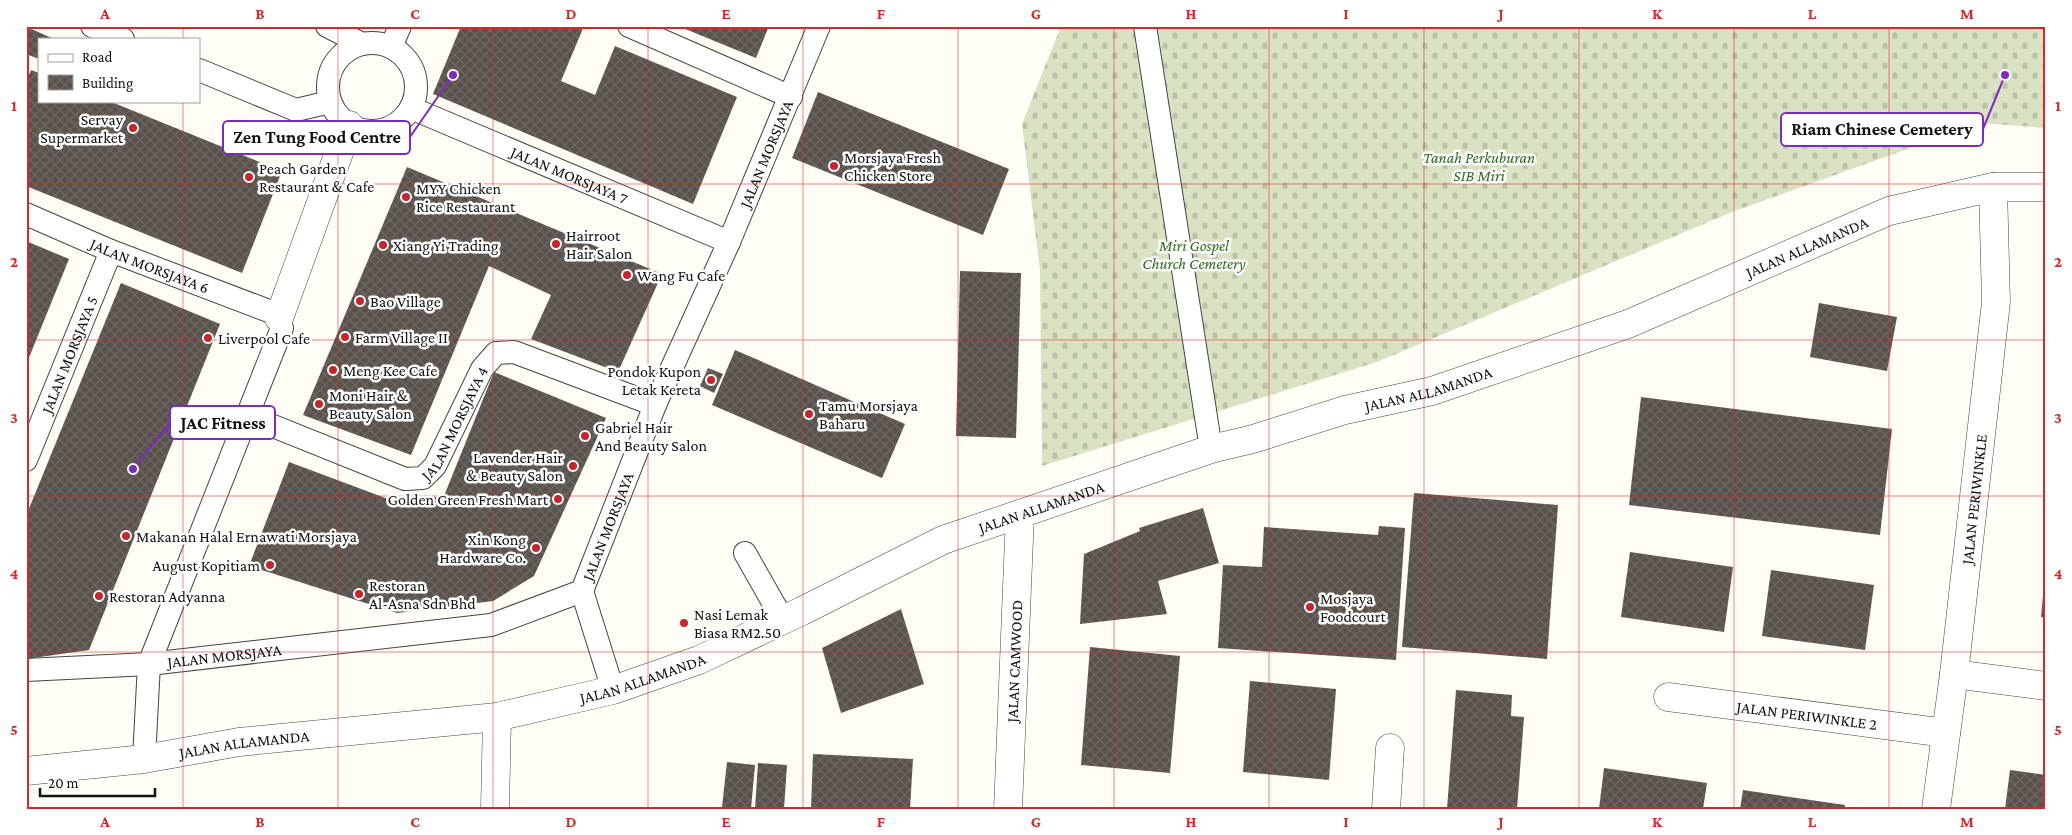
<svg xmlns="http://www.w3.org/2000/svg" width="2072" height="835" viewBox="0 0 2072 835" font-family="'Crimson Pro',serif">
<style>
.cemetery{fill:url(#cemetery-stones)}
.building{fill:url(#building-cross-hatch)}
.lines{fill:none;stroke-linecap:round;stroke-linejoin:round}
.service-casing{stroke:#444;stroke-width:24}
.pedestrian-casing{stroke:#444;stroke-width:29}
.minor-casing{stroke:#444;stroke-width:29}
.tertiary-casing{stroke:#444;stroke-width:29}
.service{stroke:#fff;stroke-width:22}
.pedestrian{stroke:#fff;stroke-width:28}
.minor{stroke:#fff;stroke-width:28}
.tertiary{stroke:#fff;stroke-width:28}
.grid{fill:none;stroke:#d62828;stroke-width:1;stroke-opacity:0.55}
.poi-dot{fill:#c4262e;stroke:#fff;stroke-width:2}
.labels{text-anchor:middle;stroke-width:5;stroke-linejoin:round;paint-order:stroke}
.poi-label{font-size:16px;fill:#111;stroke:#fff;text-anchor:start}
.street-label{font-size:16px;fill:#111;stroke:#fff}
.park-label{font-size:16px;font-style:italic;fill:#2f6b1f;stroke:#fff}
.leader{fill:none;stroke:#7b2cbf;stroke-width:2}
.callout-dot{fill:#7b2cbf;stroke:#fff;stroke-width:2}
.callout{fill:#fff;stroke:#7b2cbf;stroke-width:2}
.callout-label{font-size:18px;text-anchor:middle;font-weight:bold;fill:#111}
.neatline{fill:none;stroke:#d62828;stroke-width:2}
.grid-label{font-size:16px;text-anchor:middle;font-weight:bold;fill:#d62828}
</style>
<defs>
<pattern id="cemetery-stones" width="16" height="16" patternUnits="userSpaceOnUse" patternTransform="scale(1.25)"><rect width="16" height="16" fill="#d9e3c4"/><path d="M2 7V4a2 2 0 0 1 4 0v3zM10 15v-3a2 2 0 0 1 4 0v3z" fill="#b9c2a7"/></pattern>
<pattern id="building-cross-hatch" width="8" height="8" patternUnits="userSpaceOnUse" patternTransform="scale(1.25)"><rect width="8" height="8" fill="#5a524d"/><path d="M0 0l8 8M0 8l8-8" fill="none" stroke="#6d6662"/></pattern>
</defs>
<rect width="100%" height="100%" fill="#fffdf5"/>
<path class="cemetery" d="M 1061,26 L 2046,26 L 2046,128 L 1980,123 L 1732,212 L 1377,362 L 1042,466 L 1040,271 L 1022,124 Z"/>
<path class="building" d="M 461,26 L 584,26 L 561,81 L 595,95 L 615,46 L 737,97 L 693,204 L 433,94 Z
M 678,26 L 769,26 L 756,58 Z
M 29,28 L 54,39 L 39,39 L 39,59 L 26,54 L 26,35 Z
M 31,70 L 39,73 L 39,101 L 109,101 L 282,171 L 242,273 L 26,186 L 26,82 Z
M 818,92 L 1009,169 L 983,235 L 792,158 Z
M 407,167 L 662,274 L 618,372 L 531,339 L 551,295 L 489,266 L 411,455 L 303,415 Z
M 26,241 L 69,259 L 26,365 Z
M 960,271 L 1021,273 L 1016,438 L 956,436 Z
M 121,283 L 220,324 L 89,650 L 26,659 L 26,516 Z
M 1819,303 L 1897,317 L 1887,371 L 1810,357 Z
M 735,350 L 905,424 L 882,478 L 712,405 Z
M 708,368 L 723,374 L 714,393 L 700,386 Z
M 494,372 L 606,418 L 534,576 L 493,601 L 397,613 L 249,566 L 289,462 L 396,502 L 444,496 Z
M 1641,397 L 1892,429 L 1880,535 L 1629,505 Z
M 1414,493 L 1558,505 L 1547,659 L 1402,647 Z
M 1203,508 L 1219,563 L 1158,581 L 1167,614 L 1080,624 L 1084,554 L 1140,531 L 1139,528 Z
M 1379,526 L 1405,528 L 1396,660 L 1218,648 L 1223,565 L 1262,567 L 1264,527 L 1378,535 Z
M 1630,552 L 1733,567 L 1724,632 L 1621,617 Z
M 1771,570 L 1874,585 L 1865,650 L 1762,636 Z
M 2044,585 L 2046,586 L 2046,618 L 2041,617 Z
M 901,609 L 924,684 L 841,713 L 822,648 Z
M 1090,647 L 1180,656 L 1170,773 L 1081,765 Z
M 1250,681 L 1336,689 L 1329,780 L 1243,772 Z
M 1456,690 L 1512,695 L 1511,716 L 1524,717 L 1517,809 L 1447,809 Z
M 813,754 L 913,759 L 910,809 L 811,809 Z
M 727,762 L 755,765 L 751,809 L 722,807 Z
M 758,763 L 787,765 L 784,809 L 755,809 Z
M 1604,768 L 1707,783 L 1703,809 L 1599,809 Z
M 2010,770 L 2046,775 L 2046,809 L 2005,809 Z
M 1743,790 L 1845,805 L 1845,809 L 1740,809 Z"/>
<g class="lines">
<g class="service-casing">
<g id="service">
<path d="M 92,26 L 123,39"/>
<path d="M 327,26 L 362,44"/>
<path d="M 629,26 L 791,97"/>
<path d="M 1145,26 L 1211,449"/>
<circle cx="372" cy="87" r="44"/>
<path d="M 391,47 L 400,26"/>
<path d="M 199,70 L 296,110 L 330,102"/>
<path id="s1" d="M 411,108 L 729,242"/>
<path id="s2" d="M 26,214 L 111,251 L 274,313 L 279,318 L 282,328 L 149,664 L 144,759"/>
<path id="s3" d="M 248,416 L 405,479 L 423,478 L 435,466 L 482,369 L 496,353 L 514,352 L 655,405"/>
<path id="s4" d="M 26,460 L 111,251"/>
<path d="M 745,553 L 783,620"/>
<path d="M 582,591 L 613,690"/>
<path id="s5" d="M 26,670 L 149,664 L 491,625 L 582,591 L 655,405 L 729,242 L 819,26"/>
</g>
</g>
<g class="pedestrian-casing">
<path id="pedestrian" d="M 279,318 L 349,125"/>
</g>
<g class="minor-casing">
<g id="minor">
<path d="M 1954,674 L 2046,686"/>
<path id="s6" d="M 1668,697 L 1946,733"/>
<path d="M 495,809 L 497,717"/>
<path id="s7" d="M 1008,809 L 1020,514"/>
<path d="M 1386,809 L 1390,748"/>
<path id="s8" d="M 1936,809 L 1954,674 L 1996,302 L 1993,187"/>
</g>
</g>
<g class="tertiary-casing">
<g id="tertiary">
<path id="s9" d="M 26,771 L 144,759 L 239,742 L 497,717 L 613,690 L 699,660 L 802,611 L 943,540 L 1211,449 L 1253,439 L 1345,410 L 1432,391 L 1628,324 L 1889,211 L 1993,187 L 2046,187"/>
</g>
</g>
<use href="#service" class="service"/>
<use href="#pedestrian" class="pedestrian"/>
<use href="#minor" class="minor"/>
<use href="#tertiary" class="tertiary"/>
</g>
<path class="grid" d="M 183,26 L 183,39M 338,26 L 338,809M 493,26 L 493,809M 648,26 L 648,809M 803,26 L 803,809M 958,26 L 958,809M 1114,26 L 1114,809M 1269,26 L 1269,809M 1424,26 L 1424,809M 1579,26 L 1579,809M 1734,26 L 1734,809M 1889,26 L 1889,809M 183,101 L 183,809M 26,184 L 2046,184M 26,340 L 2046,340M 26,496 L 2046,496M 26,652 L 2046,652"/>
<g class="poi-dot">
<circle cx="133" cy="128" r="5"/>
<circle cx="834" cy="166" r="5"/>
<circle cx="249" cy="177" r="5"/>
<circle cx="406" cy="197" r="5"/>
<circle cx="556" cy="244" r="5"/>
<circle cx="383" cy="245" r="5"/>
<circle cx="627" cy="275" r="5"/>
<circle cx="360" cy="301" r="5"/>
<circle cx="345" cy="337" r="5"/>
<circle cx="208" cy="338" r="5"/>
<circle cx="333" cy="370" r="5"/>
<circle cx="711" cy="380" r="5"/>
<circle cx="319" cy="404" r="5"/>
<circle cx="809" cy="414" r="5"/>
<circle cx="585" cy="436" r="5"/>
<circle cx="573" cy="466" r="5"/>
<circle cx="558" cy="499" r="5"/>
<circle cx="126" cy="536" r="5"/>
<circle cx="536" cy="548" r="5"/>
<circle cx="270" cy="565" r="5"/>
<circle cx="359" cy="594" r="5"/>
<circle cx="99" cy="596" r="5"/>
<circle cx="1310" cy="607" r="5"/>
<circle cx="684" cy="623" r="5"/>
</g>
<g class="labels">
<g class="poi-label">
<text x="123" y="125" text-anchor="end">Servay<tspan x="123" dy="18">Supermarket</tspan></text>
<text x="844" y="163">Morsjaya Fresh<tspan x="844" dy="18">Chicken Store</tspan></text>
<text x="259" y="174">Peach Garden<tspan x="259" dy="18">Restaurant &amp; Cafe</tspan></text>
<text x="416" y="194">MYY Chicken<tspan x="416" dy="18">Rice Restaurant</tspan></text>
<text x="566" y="241">Hairroot<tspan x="566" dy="18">Hair Salon</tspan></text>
<text x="393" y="251">Xiang Yi Trading</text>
<text x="637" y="281">Wang Fu Cafe</text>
<text x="370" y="307">Bao Village</text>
<text x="355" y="343">Farm Village II</text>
<text x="218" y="344">Liverpool Cafe</text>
<text x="343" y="376">Meng Kee Cafe</text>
<text x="701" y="377" text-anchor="end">Pondok Kupon<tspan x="701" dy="18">Letak Kereta</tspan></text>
<text x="329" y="401">Moni Hair &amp;<tspan x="329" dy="18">Beauty Salon</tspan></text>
<text x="819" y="411">Tamu Morsjaya<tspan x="819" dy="18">Baharu</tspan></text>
<text x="595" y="433">Gabriel Hair<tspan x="595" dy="18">And Beauty Salon</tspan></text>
<text x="563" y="463" text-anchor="end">Lavender Hair<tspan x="563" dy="18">&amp; Beauty Salon</tspan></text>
<text x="548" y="505" text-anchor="end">Golden Green Fresh Mart</text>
<text x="136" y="542">Makanan Halal Ernawati Morsjaya</text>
<text x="526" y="545" text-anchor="end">Xin Kong<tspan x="526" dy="18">Hardware Co.</tspan></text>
<text x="260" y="571" text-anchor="end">August Kopitiam</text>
<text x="369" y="591">Restoran<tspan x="369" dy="18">Al-Asna Sdn Bhd</tspan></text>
<text x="109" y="602">Restoran Adyanna</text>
<text x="1320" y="604">Mosjaya<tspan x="1320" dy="18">Foodcourt</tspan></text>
<text x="694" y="620">Nasi Lemak<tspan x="694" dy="18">Biasa RM2.50</tspan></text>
</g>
<g class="street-label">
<text dy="6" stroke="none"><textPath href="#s5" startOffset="1039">JALAN MORSJAYA</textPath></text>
<text dy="6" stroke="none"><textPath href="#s1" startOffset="172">JALAN MORSJAYA 7</textPath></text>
<text dy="6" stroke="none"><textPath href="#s9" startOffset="1870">JALAN ALLAMANDA</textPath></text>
<text dy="6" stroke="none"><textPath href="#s2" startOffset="134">JALAN MORSJAYA 6</textPath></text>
<text dy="6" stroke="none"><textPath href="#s4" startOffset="114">JALAN MORSJAYA 5</textPath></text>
<text dy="6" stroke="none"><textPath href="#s9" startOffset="1465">JALAN ALLAMANDA</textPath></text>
<text dy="6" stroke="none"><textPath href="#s3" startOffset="251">JALAN MORSJAYA 4</textPath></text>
<text dy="6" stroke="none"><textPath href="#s8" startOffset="312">JALAN PERIWINKLE</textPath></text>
<text dy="6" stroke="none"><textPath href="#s9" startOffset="1060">JALAN ALLAMANDA</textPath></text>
<text dy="6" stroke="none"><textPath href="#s5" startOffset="634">JALAN MORSJAYA</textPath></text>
<text dy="6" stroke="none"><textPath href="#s5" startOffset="199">JALAN MORSJAYA</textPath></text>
<text dy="6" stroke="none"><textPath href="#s7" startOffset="148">JALAN CAMWOOD</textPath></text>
<text dy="6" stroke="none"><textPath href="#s9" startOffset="625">JALAN ALLAMANDA</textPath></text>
<text dy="6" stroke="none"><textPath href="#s6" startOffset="140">JALAN PERIWINKLE 2</textPath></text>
<text dy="6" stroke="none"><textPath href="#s9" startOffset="220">JALAN ALLAMANDA</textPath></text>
</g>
<g class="park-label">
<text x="1479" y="163">Tanah Perkuburan<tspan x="1479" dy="18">SIB Miri</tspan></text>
<text x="1194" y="251">Miri Gospel<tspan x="1194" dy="18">Church Cemetery</tspan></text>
</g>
</g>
<path class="leader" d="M2005 75L1983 129M453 75L410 137M133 469L170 423"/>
<g class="callout-dot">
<circle cx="2005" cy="75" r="5"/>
<circle cx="453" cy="75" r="5"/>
<circle cx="133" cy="469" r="5"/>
</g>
<g class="callout">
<rect x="1781" y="113" width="202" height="33" rx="5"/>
<rect x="223" y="121" width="187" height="33" rx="5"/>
<rect x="170" y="406" width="105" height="33" rx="5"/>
</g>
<g class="callout-label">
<text x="1882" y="135">Riam Chinese Cemetery</text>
<text x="317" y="143">Zen Tung Food Centre</text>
<text x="223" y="429">JAC Fitness</text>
</g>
<rect width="2072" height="835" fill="none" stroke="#ffffff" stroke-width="55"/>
<rect x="38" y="38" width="162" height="65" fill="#ffffff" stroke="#a0a0a0"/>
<rect x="48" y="54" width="25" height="8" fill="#ffffff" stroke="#a0a0a0"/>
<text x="82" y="62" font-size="15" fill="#111111">Road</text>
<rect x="48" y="75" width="25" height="15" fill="url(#building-cross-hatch)" stroke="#a0a0a0"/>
<text x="82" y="88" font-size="15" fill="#111111">Building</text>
<path d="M40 788v8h115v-8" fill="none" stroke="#111111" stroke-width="2.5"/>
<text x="48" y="788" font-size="15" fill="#111111" stroke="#ffffff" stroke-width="4" paint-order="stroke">20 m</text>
<rect x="28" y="28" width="2016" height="780" class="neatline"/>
<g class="grid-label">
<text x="105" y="19">A</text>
<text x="260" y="19">B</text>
<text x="415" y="19">C</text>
<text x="571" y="19">D</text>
<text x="726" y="19">E</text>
<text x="881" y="19">F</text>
<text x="1036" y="19">G</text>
<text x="1191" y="19">H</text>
<text x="1346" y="19">I</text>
<text x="1501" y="19">J</text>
<text x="1657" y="19">K</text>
<text x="1812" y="19">L</text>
<text x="1967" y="19">M</text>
<text x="14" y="111">1</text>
<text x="2058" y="111">1</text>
<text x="14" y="267">2</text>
<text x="2058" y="267">2</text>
<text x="14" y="423">3</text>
<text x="2058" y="423">3</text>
<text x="14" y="579">4</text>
<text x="2058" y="579">4</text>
<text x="14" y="735">5</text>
<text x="2058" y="735">5</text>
<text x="105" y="827">A</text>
<text x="260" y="827">B</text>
<text x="415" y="827">C</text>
<text x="571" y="827">D</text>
<text x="726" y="827">E</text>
<text x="881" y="827">F</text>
<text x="1036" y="827">G</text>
<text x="1191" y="827">H</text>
<text x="1346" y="827">I</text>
<text x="1501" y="827">J</text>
<text x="1657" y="827">K</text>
<text x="1812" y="827">L</text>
<text x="1967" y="827">M</text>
</g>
</svg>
